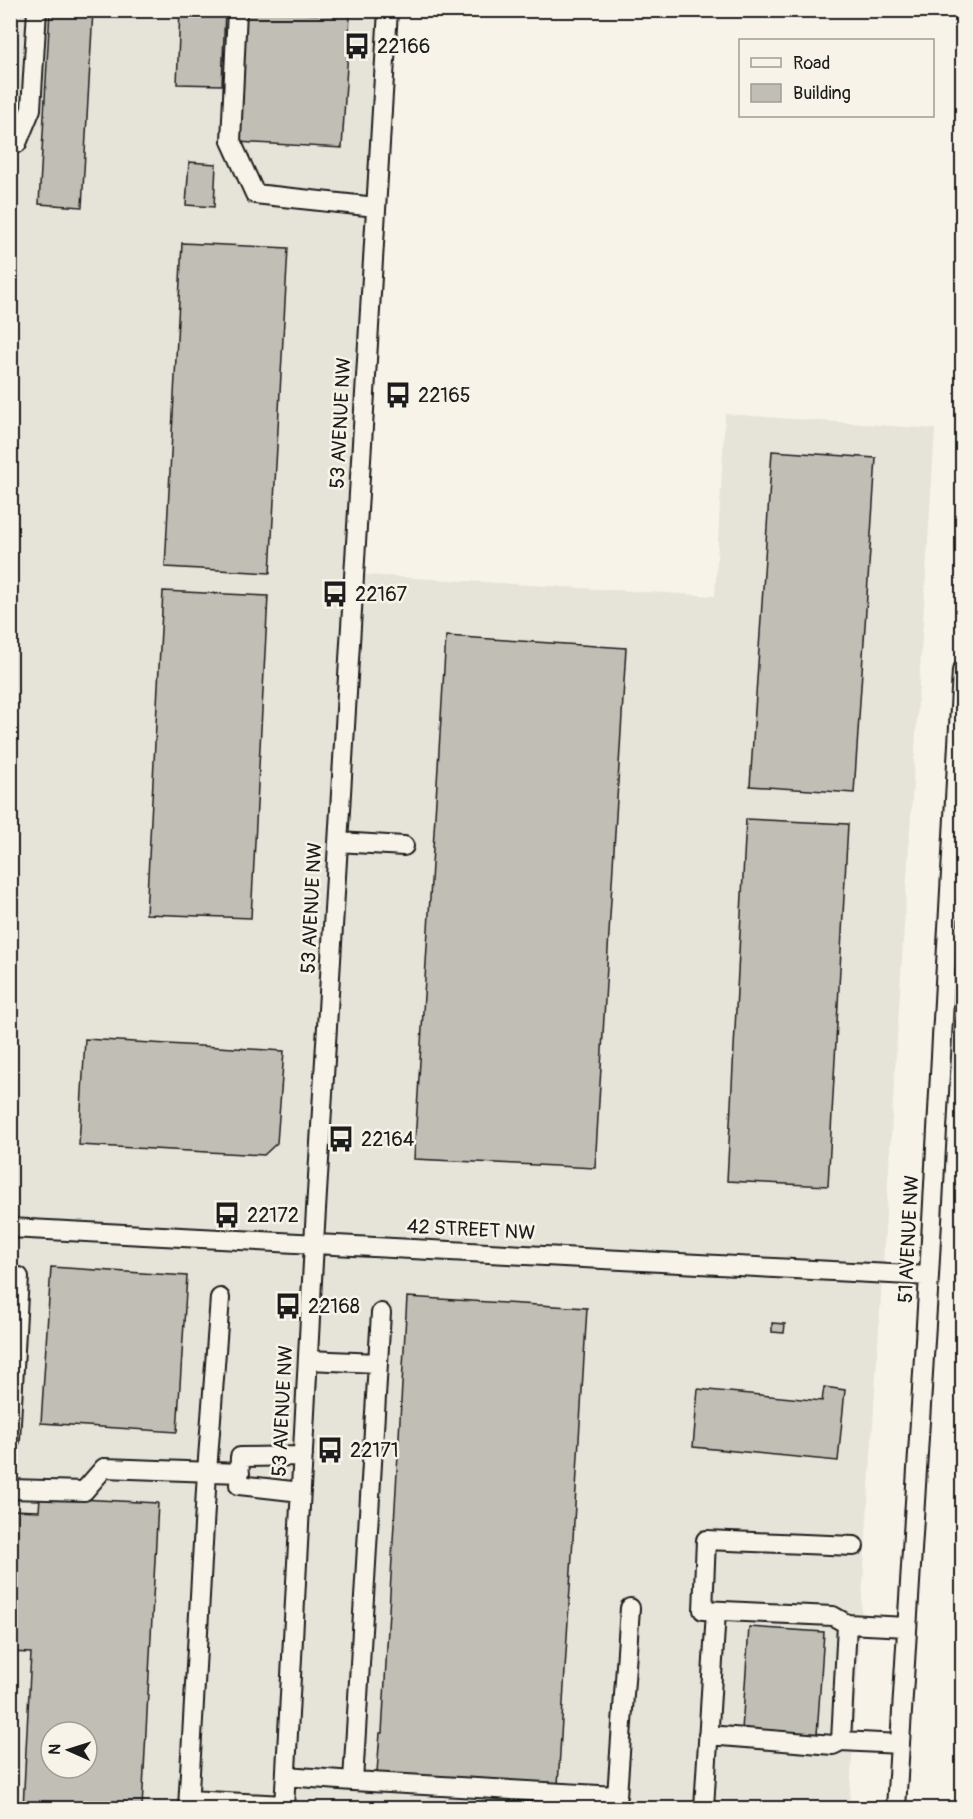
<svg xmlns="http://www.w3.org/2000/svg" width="973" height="1819" viewBox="0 0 973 1819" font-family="Pangolin,sans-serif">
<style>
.built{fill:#e6e3d9;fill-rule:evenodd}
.building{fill:#c0beb5;stroke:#1c1c1c;stroke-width:1.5;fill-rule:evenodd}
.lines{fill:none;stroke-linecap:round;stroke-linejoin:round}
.minor-casing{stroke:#1c1c1c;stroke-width:22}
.minor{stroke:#f7f3e8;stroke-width:18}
.labels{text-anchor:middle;stroke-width:5;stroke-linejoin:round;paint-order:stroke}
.poi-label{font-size:20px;fill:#1c1c1c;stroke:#f7f3e8;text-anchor:start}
.street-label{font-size:20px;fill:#1c1c1c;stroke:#f7f3e8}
</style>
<rect width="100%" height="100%" fill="#f7f3e8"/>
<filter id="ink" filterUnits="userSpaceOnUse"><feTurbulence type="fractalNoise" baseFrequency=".0167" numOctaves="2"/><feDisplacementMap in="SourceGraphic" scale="12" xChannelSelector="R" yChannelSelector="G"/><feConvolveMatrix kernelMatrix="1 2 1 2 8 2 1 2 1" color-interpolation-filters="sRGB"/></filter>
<g filter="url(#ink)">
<path class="built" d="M 11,11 L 385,11 L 349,574 L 715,596 L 725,414 L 935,429 L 849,1808 L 11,1808 ZM 51,1732 L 87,1732 L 87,1768 L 51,1768 Z"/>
<path class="building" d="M 10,10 L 16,10 L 11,112 L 10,112 Z
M 50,10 L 93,10 L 82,207 L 39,204 Z
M 180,10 L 225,10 L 222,85 L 177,84 Z
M 244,10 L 350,16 L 342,148 L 237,142 Z
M 189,162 L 216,164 L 214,207 L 186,205 Z
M 182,243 L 288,248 L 270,573 L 165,567 Z
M 772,451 L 876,458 L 854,793 L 750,786 Z
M 163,591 L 268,596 L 251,918 L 146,914 Z
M 446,636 L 626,648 L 595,1168 L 414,1159 Z
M 746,819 L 848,824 L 828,1186 L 727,1181 Z
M 85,1039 L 284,1051 L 277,1143 L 264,1155 L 79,1145 Z
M 51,1267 L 187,1276 L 177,1432 L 41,1423 Z
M 407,1297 L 587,1308 L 558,1785 L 379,1773 L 377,1772 L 380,1733 L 382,1733 Z
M 772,1323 L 785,1324 L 784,1333 L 772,1332 Z
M 824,1387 L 845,1390 L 838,1461 L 693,1447 L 698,1389 L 822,1401 Z
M 40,1497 L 158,1503 L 142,1808 L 23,1808 L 31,1653 L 10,1652 L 10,1564 L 13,1510 L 39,1511 ZM 51,1732 L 87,1732 L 87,1768 L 51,1768 Z
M 749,1627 L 824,1632 L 817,1735 L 742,1730 Z"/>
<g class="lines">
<g class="minor-casing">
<path id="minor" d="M 237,10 L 231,141 L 255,194 L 376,207
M 10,143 L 17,143 L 31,109 L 37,10
M 338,842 L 404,846
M 10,1228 L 929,1276
M 378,1363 L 381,1313
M 10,1440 L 19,1277
M 10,1489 L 84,1491 L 104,1468 L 240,1473
M 301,1492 L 239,1485 L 240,1457 L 303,1456
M 847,1624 L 833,1616 L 703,1610 L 706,1540 L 854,1546
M 708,1735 L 833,1745 L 841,1741
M 900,1744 L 841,1741 L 847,1624 L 907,1627
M 286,1776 L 353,1781 L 378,1363 L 308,1360
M 353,1781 L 617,1796 L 630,1608
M 189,1800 L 284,1805
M 188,1808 L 207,1472 L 220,1298
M 284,1808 L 314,1243 L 388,10
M 704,1808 L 716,1611
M 896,1808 L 929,1276 L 962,671"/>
</g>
<use href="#minor" class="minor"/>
</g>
</g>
<defs>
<g id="bus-bare" transform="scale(2.07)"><path d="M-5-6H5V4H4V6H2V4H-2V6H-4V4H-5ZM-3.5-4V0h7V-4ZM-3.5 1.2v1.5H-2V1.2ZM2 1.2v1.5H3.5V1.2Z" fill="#1c1c1c" stroke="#f7f3e8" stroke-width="2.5" paint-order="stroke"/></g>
</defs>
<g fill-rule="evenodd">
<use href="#bus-bare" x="357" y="46"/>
<use href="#bus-bare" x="398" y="395"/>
<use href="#bus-bare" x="335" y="594"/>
<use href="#bus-bare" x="341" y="1139"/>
<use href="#bus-bare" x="227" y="1215"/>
<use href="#bus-bare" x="288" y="1306"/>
<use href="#bus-bare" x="330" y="1450"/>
</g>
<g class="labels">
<g class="poi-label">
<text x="377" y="53">22166</text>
<text x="418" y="402">22165</text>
<text x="355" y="601">22167</text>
<text x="361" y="1146">22164</text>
<text x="247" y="1222">22172</text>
<text x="308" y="1313">22168</text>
<text x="350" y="1457">22171</text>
</g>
<g class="street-label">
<text transform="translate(340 423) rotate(-87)" y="7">53 AVENUE NW</text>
<text transform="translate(311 908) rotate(-87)" y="7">53 AVENUE NW</text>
<text transform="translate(471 1229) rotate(3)" y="7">42 STREET NW</text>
<text transform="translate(908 1239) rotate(-87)" y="7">51 AVENUE NW</text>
<text transform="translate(282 1411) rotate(-87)" y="7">53 AVENUE NW</text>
</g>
</g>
<rect width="973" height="1819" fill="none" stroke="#f7f3e8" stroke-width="36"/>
<rect x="18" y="18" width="937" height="1783" fill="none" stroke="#1c1c1c" stroke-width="2" filter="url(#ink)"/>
<rect x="739" y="39" width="195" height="78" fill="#f7f3e8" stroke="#9f9d96" stroke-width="1.5"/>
<rect x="751" y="58" width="30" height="9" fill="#f7f3e8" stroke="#9f9d96" stroke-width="1.5"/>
<text x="793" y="69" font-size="18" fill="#1c1c1c">Road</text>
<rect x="751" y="84" width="30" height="18" fill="#c0beb5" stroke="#9f9d96" stroke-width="1.5"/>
<text x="793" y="99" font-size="18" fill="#1c1c1c">Building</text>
<g transform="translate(69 1750) rotate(273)"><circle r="28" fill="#f7f3e8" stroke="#9f9d96" stroke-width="1.5"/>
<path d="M0-4.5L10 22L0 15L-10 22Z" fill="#1c1c1c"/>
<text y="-9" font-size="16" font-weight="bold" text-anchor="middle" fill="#1c1c1c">N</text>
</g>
</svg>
